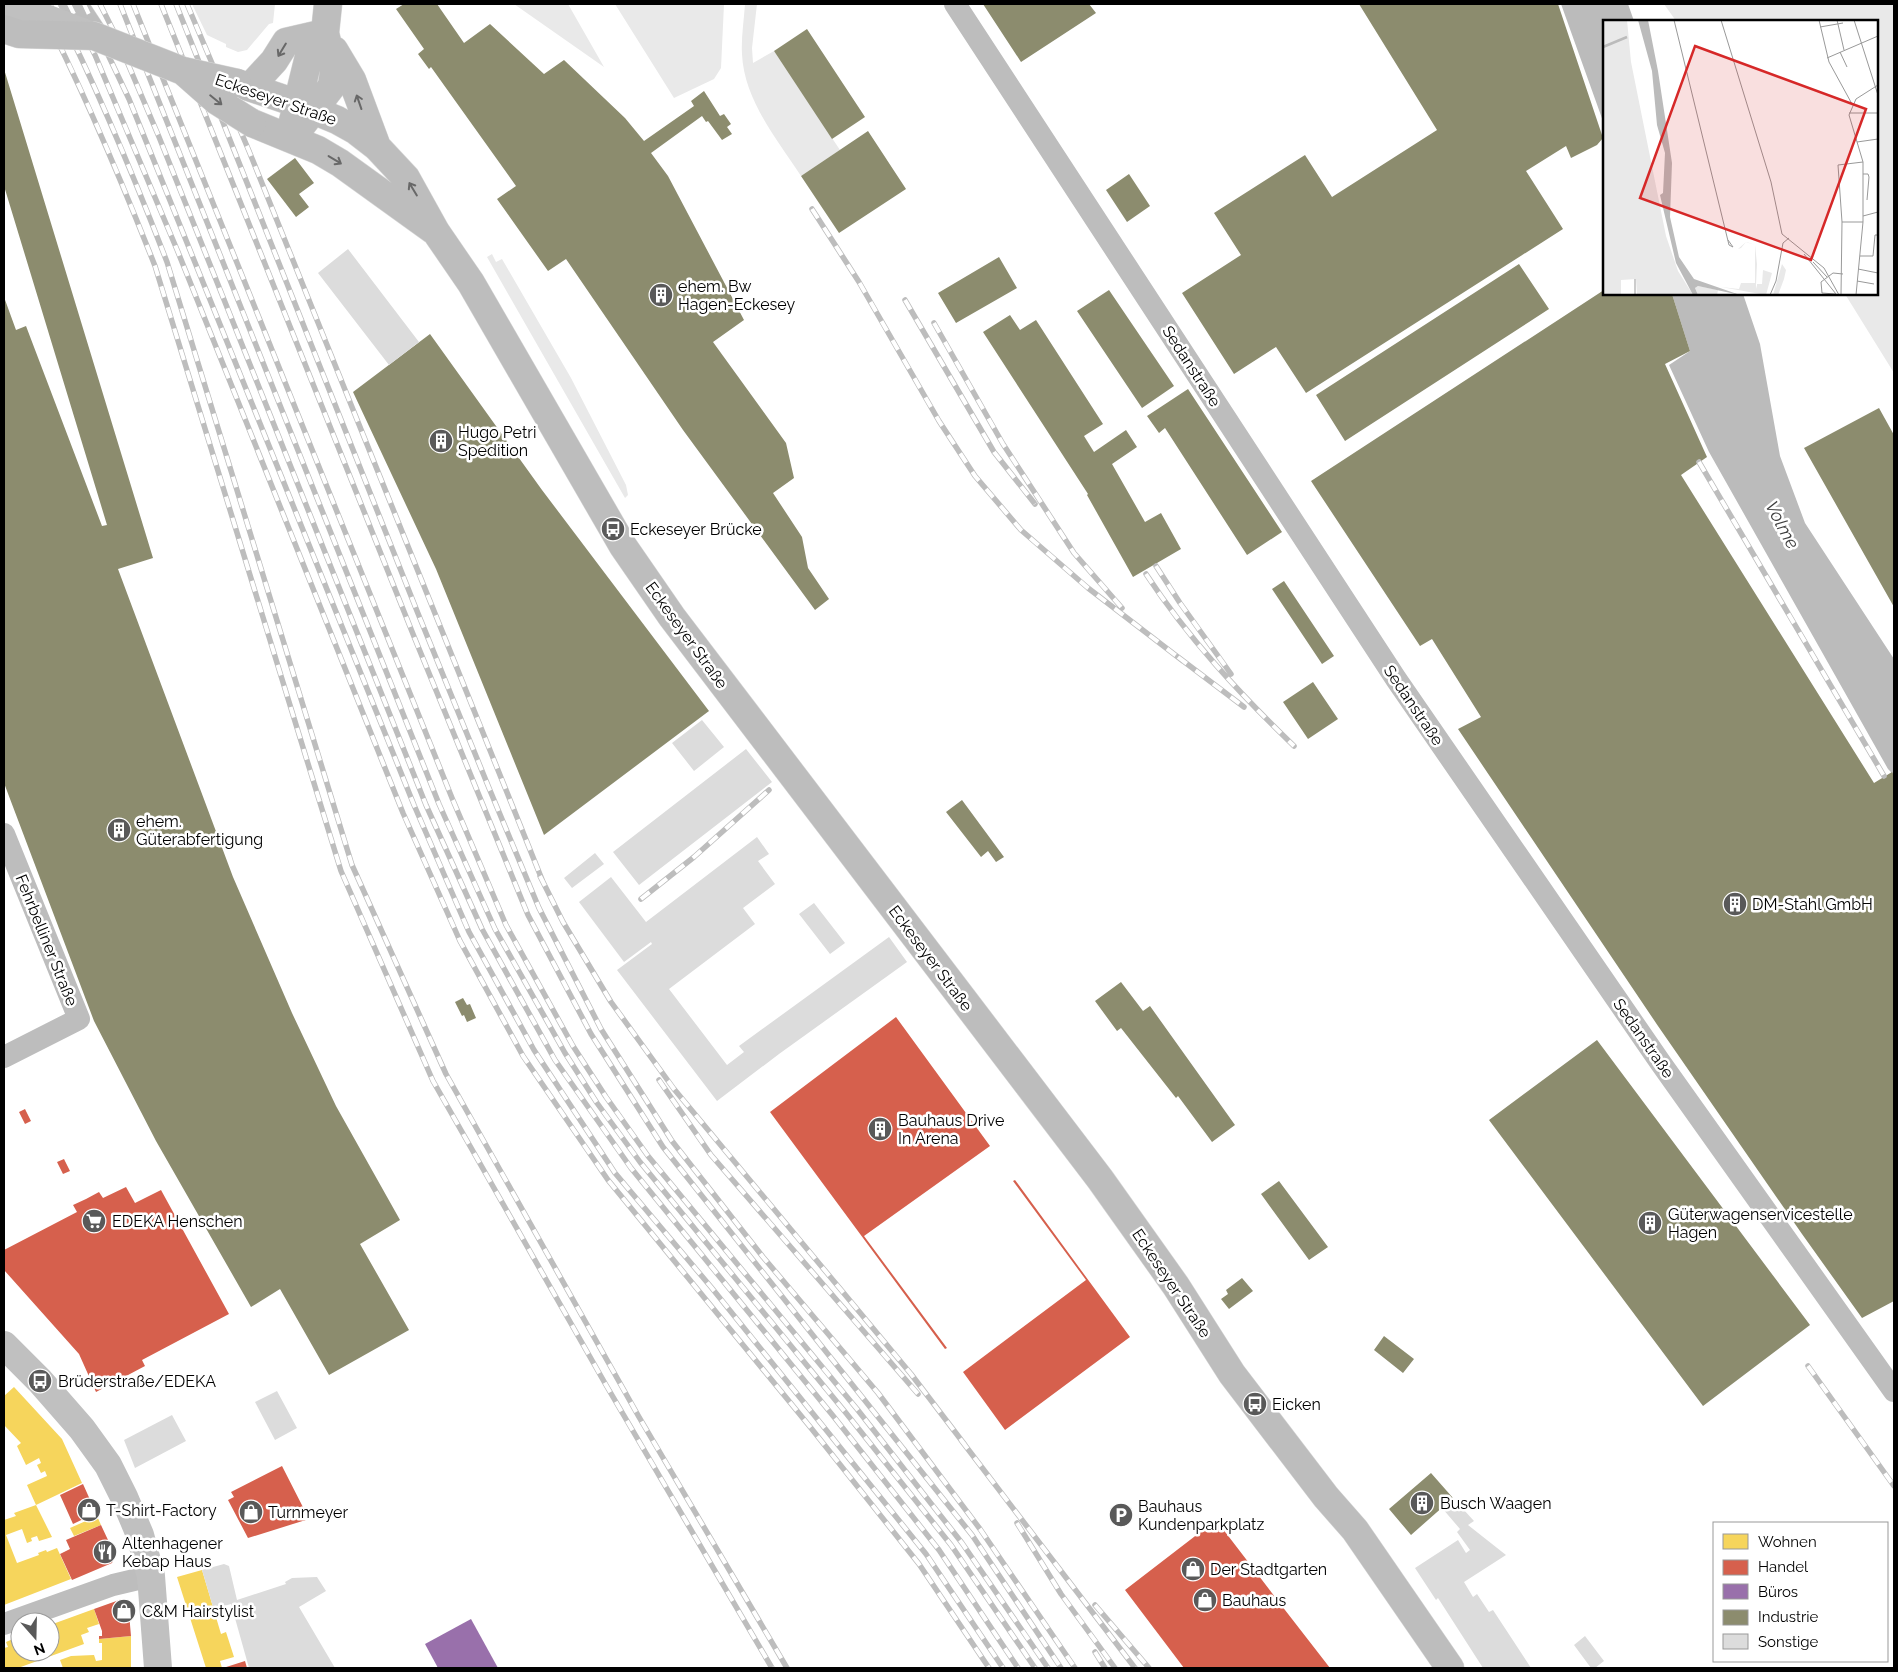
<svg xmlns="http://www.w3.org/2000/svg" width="1898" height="1672" viewBox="0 0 1898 1672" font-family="Raleway,sans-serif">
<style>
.green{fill:#e9e9e9}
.water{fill:#bbb}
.homes{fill:#f6d55c}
.shops{fill:#d6604d}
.offices{fill:#9970ab}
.industry{fill:#8c8c6e}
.building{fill:#dcdcdc}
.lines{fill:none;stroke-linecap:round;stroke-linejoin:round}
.primary-casing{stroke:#dbdbdb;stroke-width:29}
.street{stroke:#bdbdbd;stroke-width:22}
.secondary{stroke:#c0c0c0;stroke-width:28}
.primary{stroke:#bdbdbd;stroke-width:28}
.rail-casing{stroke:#bdbdbd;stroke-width:5.5}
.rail{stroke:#fff;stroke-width:4;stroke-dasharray:11;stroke-linecap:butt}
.primary-bridge-casing{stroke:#dbdbdb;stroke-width:29;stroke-linecap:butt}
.secondary-bridge{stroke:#c0c0c0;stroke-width:28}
.primary-bridge{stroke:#bdbdbd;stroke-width:28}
.oneway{stroke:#686868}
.labels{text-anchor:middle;stroke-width:5;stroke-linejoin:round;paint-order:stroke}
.street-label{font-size:16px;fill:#000;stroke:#fff}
.poi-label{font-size:16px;fill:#000;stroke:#fff;text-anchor:start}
.water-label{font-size:18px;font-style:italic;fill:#3f3f3f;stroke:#fff}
.inset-river{fill:none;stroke:#bbb;stroke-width:2.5}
.inset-road{fill:none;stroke:#999;stroke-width:1}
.view{fill:#d62828;fill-opacity:0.15;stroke:#d62828;stroke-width:2.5}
.inset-edge{fill:none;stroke:#000;stroke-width:2.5}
</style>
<rect width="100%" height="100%" fill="#fff"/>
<path class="green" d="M 192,4 L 275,4 L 273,23 L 269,24 L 247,50 L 238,52 L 226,47 L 226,44 L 207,35 Z
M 514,4 L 568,4 L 604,67 Z
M 615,4 L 724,4 L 721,68 L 714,79 L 674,98 Z
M 745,4 L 757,4 L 752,48 L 753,63 L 774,51 L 840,150 L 801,176 C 777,139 744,100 742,54 C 741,38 744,20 745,4 Z
M 1664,4 L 1894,4 L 1894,373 L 1845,294 L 1877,294 L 1877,21 L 1676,21 Z
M 492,254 L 496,262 L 502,259 L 571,378 L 626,485 L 628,495 L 625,498 L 487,257 Z"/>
<path class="water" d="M 1561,4 L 1628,4 L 1634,21 L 1604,21 L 1604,124 Z
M 1672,294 L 1743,294 L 1760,344 L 1780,456 L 1805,523 L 1894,659 L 1894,775 L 1888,769 L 1709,452 L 1669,365 L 1690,351 Z"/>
<path class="homes" d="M 14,1387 L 62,1439 L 82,1483 L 36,1505 L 27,1485 L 47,1476 L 45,1471 L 41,1473 L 37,1465 L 41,1463 L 39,1458 L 26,1465 L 17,1446 L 21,1443 L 4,1425 L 4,1396 Z
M 36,1505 L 52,1537 L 39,1541 L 37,1536 L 31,1538 L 32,1541 L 27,1543 L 22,1529 L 6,1535 L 17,1563 L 39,1555 L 38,1553 L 46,1550 L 47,1552 L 57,1548 L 71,1579 L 4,1605 L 4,1520 L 16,1516 L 14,1513 Z
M 97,1516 L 101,1525 L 74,1536 L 70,1528 Z
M 202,1570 L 221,1634 L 226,1632 L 234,1657 L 220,1661 L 222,1668 L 206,1668 L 177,1577 Z
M 94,1609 L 99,1624 L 87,1628 L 89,1632 L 81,1635 L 84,1644 L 18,1668 L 4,1668 L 4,1648 L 8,1647 L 6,1642 L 20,1636 L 20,1652 L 50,1652 L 50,1625 Z
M 131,1636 L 131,1668 L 63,1668 L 60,1660 L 71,1656 L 94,1655 L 96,1661 L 102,1660 L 102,1643 L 99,1643 L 99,1639 Z"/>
<path class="shops" d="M 896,1017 L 990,1146 L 864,1236 L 947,1348 L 945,1349 L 770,1112 Z
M 25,1109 L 31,1121 L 25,1124 L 19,1112 Z
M 64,1159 L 70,1171 L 63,1174 L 57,1162 Z
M 1015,1180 L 1130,1337 L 1005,1430 L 963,1372 L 1086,1280 L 1013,1181 Z
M 126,1187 L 135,1203 L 161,1190 L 229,1314 L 142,1360 L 145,1366 L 96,1392 L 79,1354 L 4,1270 L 4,1250 L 77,1212 L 73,1205 L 86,1199 L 99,1192 L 103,1198 Z
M 282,1466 L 309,1519 L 248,1538 L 228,1500 L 234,1497 L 231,1492 Z
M 83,1484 L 96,1513 L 73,1524 L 60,1495 Z
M 1216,1520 L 1285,1610 L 1330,1668 L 1184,1668 L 1125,1590 Z
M 101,1525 L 115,1555 L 112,1563 L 72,1580 L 60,1554 L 70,1549 L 66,1540 Z
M 122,1599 L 128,1602 L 131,1636 L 99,1639 L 99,1636 L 102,1636 L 102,1631 L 94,1609 Z
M 245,1661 L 247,1668 L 223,1668 Z"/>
<path class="offices" d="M 471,1619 L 498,1668 L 438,1668 L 425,1644 Z"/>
<path class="industry" d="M 404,4 L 437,4 L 464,43 L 490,24 L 544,74 L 564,60 L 625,118 L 644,141 L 694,106 L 691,101 L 704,91 L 720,116 L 724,114 L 731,124 L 727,127 L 732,134 L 722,140 L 708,121 L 706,122 L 702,116 L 651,153 L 668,176 L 744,320 L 713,342 L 786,443 L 794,478 L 773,493 L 802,537 L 808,568 L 829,599 L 815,610 L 683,430 L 566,259 L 548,271 L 497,199 L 516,186 L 431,67 L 429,69 L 418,54 L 424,49 L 396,9 Z
M 983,4 L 1089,4 L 1096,13 L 1021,62 Z
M 1359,4 L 1558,4 L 1603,138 L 1597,145 L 1571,158 L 1566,146 L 1526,171 L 1563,229 L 1306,393 L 1276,347 L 1234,374 L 1182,293 L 1241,255 L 1214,213 L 1305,155 L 1332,197 L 1437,130 Z
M 807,29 L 865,117 L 832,139 L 774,51 Z
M 4,69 L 153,558 L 118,569 L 233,877 L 292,1013 L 336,1106 L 400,1220 L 360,1244 L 409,1330 L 329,1375 L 280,1289 L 251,1307 L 156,1141 L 94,1021 L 4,783 L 4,297 L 16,330 L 26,326 L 102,526 L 107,525 L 4,186 Z
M 868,131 L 906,189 L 839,233 L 801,176 Z
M 295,158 L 314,183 L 299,194 L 309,207 L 296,217 L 267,179 Z
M 1129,174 L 1150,206 L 1127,222 L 1106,190 Z
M 999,257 L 1017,288 L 956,323 L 938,293 Z
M 1519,264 L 1549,309 L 1345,441 L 1316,395 Z
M 1109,290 L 1174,386 L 1142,408 L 1077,311 Z
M 1604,290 L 1604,294 L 1672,294 L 1690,351 L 1665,364 L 1707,457 L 1681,475 L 1874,783 L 1892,772 L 1894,775 L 1894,1301 L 1862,1318 L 1802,1234 L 1658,1026 L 1458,729 L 1481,717 L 1432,639 L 1420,646 L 1311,481 Z
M 1010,315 L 1020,330 L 1036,320 L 1103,424 L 1084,436 L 1094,452 L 1126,430 L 1137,447 L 1112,464 L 1145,522 L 1161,513 L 1181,549 L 1133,577 L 1087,495 L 1088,494 L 983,332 Z
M 430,334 L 542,490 L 709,711 L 544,835 L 436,569 L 353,392 Z
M 1188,389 L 1282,532 L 1247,555 L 1165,428 L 1159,433 L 1147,416 Z
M 1879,408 L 1894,435 L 1894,607 L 1804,448 Z
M 1284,581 L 1334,656 L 1322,664 L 1272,589 Z
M 1313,682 L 1338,719 L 1308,739 L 1283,702 Z
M 962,800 L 1004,857 L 996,862 L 988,851 L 981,857 L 946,812 Z
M 1121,982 L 1143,1011 L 1150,1006 L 1235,1125 L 1212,1142 L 1178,1096 L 1176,1098 L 1121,1028 L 1117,1031 L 1095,1001 Z
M 463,998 L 467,1005 L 470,1004 L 476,1018 L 467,1022 L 464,1015 L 462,1016 L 455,1002 Z
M 1597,1040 L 1810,1325 L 1703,1406 L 1489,1120 Z
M 1279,1181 L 1328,1247 L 1309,1260 L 1261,1194 Z
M 1242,1278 L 1253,1291 L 1229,1309 L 1221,1299 L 1228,1294 L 1226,1290 Z
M 1384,1336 L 1414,1359 L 1403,1373 L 1374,1350 Z
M 1431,1473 L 1453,1498 L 1411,1535 L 1389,1509 Z"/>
<path class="building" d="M 348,249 L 419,342 L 389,365 L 318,273 Z
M 702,720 L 724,747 L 694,771 L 672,743 Z
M 746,749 L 772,782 L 639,885 L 613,852 Z
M 757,837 L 769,854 L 758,861 L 775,884 L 743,908 L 755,924 L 669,989 L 727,1065 L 744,1052 L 739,1046 L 889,937 L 907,962 L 779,1054 L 717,1101 L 617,970 L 652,944 L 651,942 L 624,962 L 579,902 L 611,877 L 646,922 Z
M 595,853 L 604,864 L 572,888 L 564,878 Z
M 814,903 L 845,943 L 830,954 L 799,914 Z
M 277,1391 L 297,1428 L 275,1440 L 255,1402 Z
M 172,1415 L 186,1441 L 135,1468 L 124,1440 Z
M 1453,1498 L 1474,1521 L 1468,1525 L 1506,1555 L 1464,1582 L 1473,1597 L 1477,1594 L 1489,1612 L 1493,1610 L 1531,1668 L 1483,1668 L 1438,1598 L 1436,1600 L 1415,1568 L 1458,1540 L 1466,1553 L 1470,1550 L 1457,1532 L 1460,1529 L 1442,1508 Z
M 224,1564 L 229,1566 L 237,1600 L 286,1584 L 285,1582 L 292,1578 L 317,1577 L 326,1591 L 299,1607 L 335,1668 L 249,1668 L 231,1604 L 217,1608 L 216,1606 L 213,1607 L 202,1570 Z
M 1585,1636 L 1604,1661 L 1595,1668 L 1591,1668 L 1574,1645 Z"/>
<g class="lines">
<g class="primary-casing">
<path id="primary" d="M 73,4 L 94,36
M 334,50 L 352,80 L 377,147
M 237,83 L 296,103 L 337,120 L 355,130 L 377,147 L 406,178 L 436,232 L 471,283 L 623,546 L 672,617 L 1100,1179 L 1176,1286 L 1232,1374 L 1326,1497 L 1355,1530 L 1450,1668
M 250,87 L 274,61 L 286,42 L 325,33
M 293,121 L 312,44 L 325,33
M 252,123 L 318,150 L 340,163 L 433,230
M 302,125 L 332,86 L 334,71 L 325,33 L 328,4"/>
</g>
<path class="street" d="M 955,4 L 1396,679 L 1660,1062 L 1894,1391
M 4,834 L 79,1019 L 4,1057
M 4,1624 L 113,1585 L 151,1576"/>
<path class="secondary" d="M 4,1345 L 40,1381 L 82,1429 L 108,1465 L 124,1497 L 140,1535 L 151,1576 L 158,1668"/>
<use href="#primary" class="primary"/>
<g class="rail-casing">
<path id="rail" d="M 39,4 C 83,89 120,177 155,266 L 341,871 L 433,1081 L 606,1385 L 772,1668
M 55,4 C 97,88 133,174 167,262 L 352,865 L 446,1074 L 639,1417 L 787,1668
M 69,4 L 95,55 L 178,252 L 403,813 L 460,941 L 523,1056 L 608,1180 L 811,1428 L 919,1564 L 989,1668
M 84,4 L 129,99 L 414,805 L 469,932 L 534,1050 L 615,1173 L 711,1287 L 926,1554 L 1003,1668
M 100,4 L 117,38 L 159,137 L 426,805 L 482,929 L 555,1060 L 631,1168 L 834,1417 L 939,1550 L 1018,1668
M 120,4 L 439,804 L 495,929 L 565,1053 L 597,1103 L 640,1162 L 846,1413 L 951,1545 L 1035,1668
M 133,4 L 452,798 L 506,925 L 573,1046 L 606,1097 L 648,1156 L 857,1409 L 962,1543 L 1048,1668
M 161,4 L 415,639 L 528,915 L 591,1034 L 663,1147 L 972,1535 L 1061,1668
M 176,4 L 417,611 L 489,788 L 539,908 L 601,1029 L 672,1141 L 763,1257 L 878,1393 L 980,1529 L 1075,1668
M 187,4 L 249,151 L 543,882
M 812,209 L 859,282 L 939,421 L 975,476 L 1021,530 L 1088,588 L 1183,661
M 905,300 L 994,452 L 1035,504
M 934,323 L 1003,444 L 1074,553 L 1122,608
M 1699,462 L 1884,776
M 1156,566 L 1180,603 L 1231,674
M 1146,574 C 1188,638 1239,693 1294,746
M 1178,657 L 1244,707
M 540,876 L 563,922 L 611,1002 L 674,1089 L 911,1374 L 965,1445
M 641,899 L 694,857 L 769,790
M 659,1080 L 711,1155 L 918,1394
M 1808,1366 L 1894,1486
M 961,1440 L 1135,1668
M 1017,1523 L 1061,1594 L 1115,1668
M 1095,1605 L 1149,1668
M 1095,1652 L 1105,1668"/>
</g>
<use href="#rail" class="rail"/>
<g class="primary-bridge-casing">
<path id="primary-bridge" d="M 4,29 L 19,34 L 94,36 L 183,71 L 237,83
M 183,71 L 217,101 L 252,123"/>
</g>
<path class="secondary-bridge" d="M 9,4 L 90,35"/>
<use href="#primary-bridge" class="primary-bridge"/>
</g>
<defs><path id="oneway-shaft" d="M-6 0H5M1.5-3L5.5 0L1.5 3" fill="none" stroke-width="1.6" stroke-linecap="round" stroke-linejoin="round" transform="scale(1.25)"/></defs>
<g class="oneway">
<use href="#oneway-shaft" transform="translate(282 50) rotate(121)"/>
<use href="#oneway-shaft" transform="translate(216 100) rotate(39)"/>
<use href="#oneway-shaft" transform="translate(359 102) rotate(-109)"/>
<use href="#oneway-shaft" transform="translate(335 160) rotate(31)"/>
<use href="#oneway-shaft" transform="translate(413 189) rotate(-121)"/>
</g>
<defs>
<g id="building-disc" transform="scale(1.25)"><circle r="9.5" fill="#595959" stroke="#fff"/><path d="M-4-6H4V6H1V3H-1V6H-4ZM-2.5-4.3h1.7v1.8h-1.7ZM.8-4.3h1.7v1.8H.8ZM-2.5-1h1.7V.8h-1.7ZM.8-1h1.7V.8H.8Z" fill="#fff"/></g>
<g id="bus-disc" transform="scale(1.25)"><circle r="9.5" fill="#595959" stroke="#fff"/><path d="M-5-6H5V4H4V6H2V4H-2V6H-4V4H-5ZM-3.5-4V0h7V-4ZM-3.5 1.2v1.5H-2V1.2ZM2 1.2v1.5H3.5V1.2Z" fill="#fff"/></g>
<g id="supermarket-disc" transform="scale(1.25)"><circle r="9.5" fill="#595959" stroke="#fff"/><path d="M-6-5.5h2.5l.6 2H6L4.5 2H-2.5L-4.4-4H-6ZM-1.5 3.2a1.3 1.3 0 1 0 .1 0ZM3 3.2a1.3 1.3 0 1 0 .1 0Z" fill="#fff"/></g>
<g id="shop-disc" transform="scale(1.25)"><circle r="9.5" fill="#595959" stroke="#fff"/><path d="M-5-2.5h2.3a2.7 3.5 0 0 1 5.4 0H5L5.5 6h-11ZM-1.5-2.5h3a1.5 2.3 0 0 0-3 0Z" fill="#fff"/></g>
<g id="parking-disc" transform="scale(1.25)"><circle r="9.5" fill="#595959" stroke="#fff"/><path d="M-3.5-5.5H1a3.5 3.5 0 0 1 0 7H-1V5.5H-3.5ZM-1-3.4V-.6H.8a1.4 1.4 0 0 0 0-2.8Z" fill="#fff"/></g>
<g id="restaurant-disc" transform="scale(1.25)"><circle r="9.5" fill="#595959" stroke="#fff"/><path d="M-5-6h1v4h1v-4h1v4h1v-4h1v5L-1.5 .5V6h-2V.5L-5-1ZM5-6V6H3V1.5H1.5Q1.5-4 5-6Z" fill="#fff"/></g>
</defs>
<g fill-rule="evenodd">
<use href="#building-disc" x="661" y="295"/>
<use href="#building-disc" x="441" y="441"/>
<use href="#bus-disc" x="613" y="529"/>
<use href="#building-disc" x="119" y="830"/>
<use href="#building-disc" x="1735" y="904"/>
<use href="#building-disc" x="880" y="1129"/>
<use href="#supermarket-disc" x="94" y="1221"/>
<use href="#building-disc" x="1650" y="1223"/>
<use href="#bus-disc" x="40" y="1381"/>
<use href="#bus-disc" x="1255" y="1404"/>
<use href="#building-disc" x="1422" y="1503"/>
<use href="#shop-disc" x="89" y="1510"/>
<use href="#shop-disc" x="251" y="1512"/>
<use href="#parking-disc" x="1121" y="1515"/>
<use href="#restaurant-disc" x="105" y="1552"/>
<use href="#shop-disc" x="1193" y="1569"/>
<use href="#shop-disc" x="1205" y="1600"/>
<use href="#shop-disc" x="124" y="1611"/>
</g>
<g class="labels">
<g class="street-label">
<text transform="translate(276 99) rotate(19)" y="6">Eckeseyer Straße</text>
<text transform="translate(1192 366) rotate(57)" y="6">Sedanstraße</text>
<text transform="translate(687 635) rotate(54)" y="6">Eckeseyer Straße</text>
<text transform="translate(1414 705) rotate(56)" y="6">Sedanstraße</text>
<text transform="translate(47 940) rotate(68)" y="6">Fehrbelliner Straße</text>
<text transform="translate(931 958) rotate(53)" y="6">Eckeseyer Straße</text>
<text transform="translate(1644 1038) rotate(55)" y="6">Sedanstraße</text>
<text transform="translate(1172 1283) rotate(56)" y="6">Eckeseyer Straße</text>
</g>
<g class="poi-label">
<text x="678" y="292">ehem. Bw<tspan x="678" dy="18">Hagen-Eckesey</tspan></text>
<text x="458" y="438">Hugo Petri<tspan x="458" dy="18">Spedition</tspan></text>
<text x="630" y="535">Eckeseyer Brücke</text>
<text x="136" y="827">ehem.<tspan x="136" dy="18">Güterabfertigung</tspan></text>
<text x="1752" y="910">DM-Stahl GmbH</text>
<text x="898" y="1126">Bauhaus Drive<tspan x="898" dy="18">In Arena</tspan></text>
<text x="1668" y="1220">Güterwagenservicestelle<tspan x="1668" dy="18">Hagen</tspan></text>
<text x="112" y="1227">EDEKA Henschen</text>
<text x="58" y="1387">Brüderstraße/EDEKA</text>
<text x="1272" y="1410">Eicken</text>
<text x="1440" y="1509">Busch Waagen</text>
<text x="1138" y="1512">Bauhaus<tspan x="1138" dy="18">Kundenparkplatz</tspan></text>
<text x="106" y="1516">T-Shirt-Factory</text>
<text x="268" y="1518">Turnmeyer</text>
<text x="122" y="1549">Altenhagener<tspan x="122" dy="18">Kebap Haus</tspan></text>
<text x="1210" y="1575">Der Stadtgarten</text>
<text x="1222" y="1606">Bauhaus</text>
<text x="142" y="1617">C&amp;M Hairstylist</text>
</g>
<g class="water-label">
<text transform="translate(1782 525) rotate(62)" y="6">Volme</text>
</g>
</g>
<g transform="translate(1603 20)">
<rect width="275" height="275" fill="#fff"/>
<path d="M 0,0 L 24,0 L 28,42 L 63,216 L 75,251 L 90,275 L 34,275 L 33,259 L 18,260 L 18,275 L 0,275 ZM 143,222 L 144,222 L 152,225 L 154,244 L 153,265 L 154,269 L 154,264 L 159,264 L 160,250 L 169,253 L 163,275 L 118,267 L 136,269 L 138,263 L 152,263 L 152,225 L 143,222 L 138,228 L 135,229 ZM 179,244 L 183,250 L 181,259 L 175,275 L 170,275 ZM 95,266 L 115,270 L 114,275 L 95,275 L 92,268 Z" fill="#e9e9e9"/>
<path d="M 35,0 L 45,0 L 55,51 L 69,143 L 67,197 L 76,237 L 91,259 L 137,275 L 95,266 L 92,268 L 95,275 L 90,275 L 73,243 L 57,175 L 60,173 L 62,133 L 54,105 L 49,51 Z" fill="#bbb"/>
<path class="inset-river" d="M 0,27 L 24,17"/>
<path class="inset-road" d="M 71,0 L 126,225 L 130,227 L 125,220M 118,0 L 168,162 L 179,214 L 221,248 L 236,275M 216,0 L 226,42 L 249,84M 234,0 L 241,30M 251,0 L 275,75M 217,7 L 240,3M 237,32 L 244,47M 224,38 L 275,16M 246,93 L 275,93M 254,122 L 275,119M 260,154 L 265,154 L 266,157 L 264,180M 260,196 L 275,192M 239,202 L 235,145 L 260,142M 201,234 L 233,274M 257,236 L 270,236 L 272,215 L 275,215M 210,242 L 224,257M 255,249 L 275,253M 32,259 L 32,275M 254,261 L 271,264M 232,274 L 219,273 L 218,262 L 230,253 L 240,254M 167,275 L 173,261 L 180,223 L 186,218M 238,275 L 239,202 L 260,202M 253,275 L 260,202 L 260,142 L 246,95 L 253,79 L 275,65"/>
<path class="view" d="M 92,26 L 263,89 L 208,240 L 37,178 Z"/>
<rect width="275" height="275" class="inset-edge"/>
</g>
<rect width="1898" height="1672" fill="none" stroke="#000000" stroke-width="10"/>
<rect x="1713" y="1522" width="175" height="140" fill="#ffffff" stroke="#999999"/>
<rect x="1723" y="1534" width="25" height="15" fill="#f6d55c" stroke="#999999"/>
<text x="1758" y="1547" font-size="15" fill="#000000">Wohnen</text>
<rect x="1723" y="1560" width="25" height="15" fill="#d6604d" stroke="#999999"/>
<text x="1758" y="1572" font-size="15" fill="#000000">Handel</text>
<rect x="1723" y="1584" width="25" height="15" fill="#9970ab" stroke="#999999"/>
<text x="1758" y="1597" font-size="15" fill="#000000">Büros</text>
<rect x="1723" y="1610" width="25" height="15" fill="#8c8c6e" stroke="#999999"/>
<text x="1758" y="1622" font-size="15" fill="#000000">Industrie</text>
<rect x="1723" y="1634" width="25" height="15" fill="#dcdcdc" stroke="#999999"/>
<text x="1758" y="1647" font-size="15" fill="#000000">Sonstige</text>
<g transform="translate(35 1637) rotate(160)"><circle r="24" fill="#ffffff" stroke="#999999"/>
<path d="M0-4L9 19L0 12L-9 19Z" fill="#595959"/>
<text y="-8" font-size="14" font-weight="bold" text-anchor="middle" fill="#000000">N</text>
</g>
</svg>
